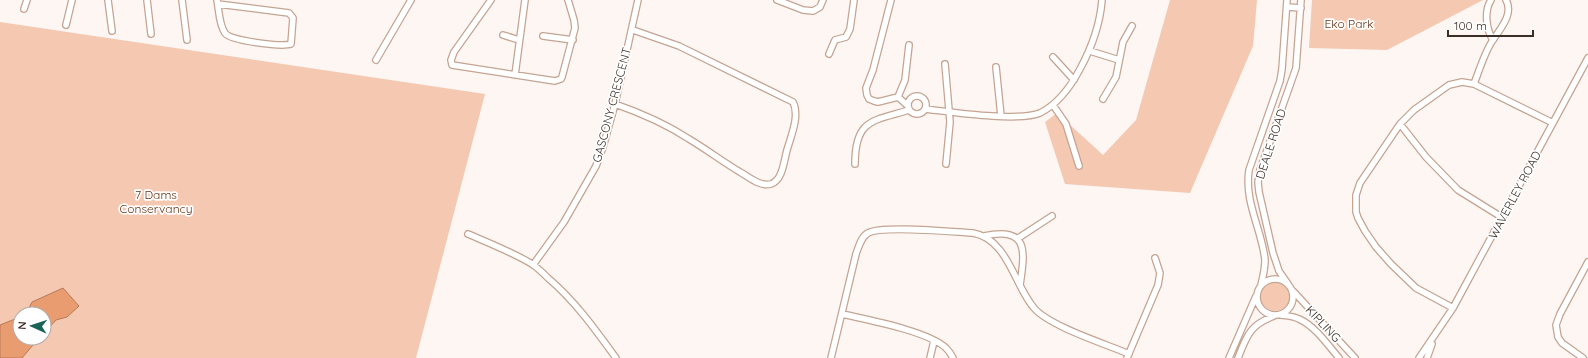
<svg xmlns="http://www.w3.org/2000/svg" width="1588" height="358" viewBox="0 0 1588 358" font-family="Quicksand,sans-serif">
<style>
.green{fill:#f5c8b1;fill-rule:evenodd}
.water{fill:#ea9c71;stroke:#b67b5b}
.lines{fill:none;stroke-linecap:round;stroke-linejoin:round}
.minor-casing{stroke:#c4a493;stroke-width:8}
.minor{stroke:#fff;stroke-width:5.5}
.labels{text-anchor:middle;stroke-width:3.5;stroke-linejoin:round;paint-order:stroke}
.park-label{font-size:12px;fill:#653314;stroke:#fff}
.street-label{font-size:12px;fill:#3b2e27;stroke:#fff}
</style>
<rect width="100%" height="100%" fill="#fdf6f2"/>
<path class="green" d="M 1170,0 L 1257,0 L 1253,46 L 1190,193 L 1065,184 L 1045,122 L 1057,113 L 1103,155 L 1136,120 Z
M 1312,0 L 1483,0 L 1387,50 L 1309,48 Z
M 0,22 L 485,94 L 416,358 L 0,358 ZM 20,314 L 44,314 L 44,338 L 20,338 Z
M1260 296a15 15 0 1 1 30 0a15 15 0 1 1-30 0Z"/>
<path class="water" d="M 63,288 L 79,306 L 67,317 L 56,320 L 44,333 L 44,314 L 26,314 L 32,302 Z
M 20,317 L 20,338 L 39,338 L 22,358 L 0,358 L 0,325 Z"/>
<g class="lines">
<g class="minor-casing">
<path id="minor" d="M 108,0 L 112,31
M 147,0 L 151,34
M 182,0 L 187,40
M 217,0 C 219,10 219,25 225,33 C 230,41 282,47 291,44 L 293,18 L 289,13 L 218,4
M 491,0 L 454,52 L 451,60 L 452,65 L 555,81 L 561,79 L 562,77 L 575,28 L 574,20 L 568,0
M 777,0 L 803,10 L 813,11 L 820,7 L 823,0
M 891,0 L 873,70 L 866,88 L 867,95 L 869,99 L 874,101 L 878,102 L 898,97
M 1491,0 C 1484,11 1486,29 1493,40
M 1287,7 L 1301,8
M 24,9 L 27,0
M 66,25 L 72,0
M 503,35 L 519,40
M 543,36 L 573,40
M 1090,51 L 1119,60
M 829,54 L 835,40 L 846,37 L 850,29 L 854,0
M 1053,57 L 1074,80
M 376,60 L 411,0
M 945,64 L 950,122 L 946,164
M 996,67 L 1001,116
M 515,75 L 525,0
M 1474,84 C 1479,71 1485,51 1493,40 C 1500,29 1514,14 1506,0
M908 105a9 9 0 1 1 18 0a9 9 0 1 1-18 0Z
M 1103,99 L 1116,77 L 1123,42 L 1132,26
M 615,104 C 641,113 666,124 689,139 C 706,149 723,162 740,172 C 749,177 760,187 771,184 C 783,180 784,160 787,150 C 791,136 800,116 793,102 L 679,46 L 633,30
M 907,105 L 898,97 L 905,80 L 909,45
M 1053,105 L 1066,124 L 1079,166
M 925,109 C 951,112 1018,122 1040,113 C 1058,104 1071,86 1080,69 C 1092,47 1100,25 1102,0
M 1400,124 L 1426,157 L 1458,190 L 1503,218
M 855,164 C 855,119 873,121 909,110
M 468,234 C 489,243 512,252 532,264 C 538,268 543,273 548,278 C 575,301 595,329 616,358
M 984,236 C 1029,226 1025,251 1020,285
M 1017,239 L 1052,216
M 533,265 L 564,222 L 596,166 L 603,147 L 615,104 L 638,0
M1257 297a18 18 0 1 1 36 0a18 18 0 1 1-36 0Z
M 1288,284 L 1279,271 L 1273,253 L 1259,192 L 1258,182 L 1260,170 L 1296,68 L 1301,0
M 1261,285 C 1263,277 1265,269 1265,260 C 1262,230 1244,202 1249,170 L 1280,81 L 1282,69 L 1287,0
M 1293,291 L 1355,358
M 1453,308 L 1416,288 L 1391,264 L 1376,247 L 1365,231 L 1358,218 L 1356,212 L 1356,195 L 1360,183 L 1400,124 L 1414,110 L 1449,85 L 1462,82 L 1474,84 L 1553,123
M 842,314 C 868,320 928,331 946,348 C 949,351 951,354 953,358
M 1281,315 C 1287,316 1293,316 1299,319 C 1315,326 1328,345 1339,358
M 831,358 L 856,254 C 859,246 861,237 868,233 C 882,225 953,232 973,233 C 1008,239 1014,285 1034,308 C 1049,326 1106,344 1129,354
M 930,358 L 934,341
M 1127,358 L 1158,285 L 1160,273 L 1155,258
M 1229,358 L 1256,296
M 1238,358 C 1247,335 1250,325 1274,316
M 1419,358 L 1453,308 L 1588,58
M 1427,358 L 1432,344
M 1583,358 L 1562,343 L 1558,337 L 1556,325 L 1560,314 L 1588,262"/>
</g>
<use href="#minor" class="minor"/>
</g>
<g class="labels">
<g class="park-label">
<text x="1349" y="28">Eko Park</text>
<text x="156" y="199">7 Dams<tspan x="156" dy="14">Conservancy</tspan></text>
</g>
<g class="street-label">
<text transform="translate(612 105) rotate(-75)" y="4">GASCONY CRESCENT</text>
<text transform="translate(1271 144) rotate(-72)" y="4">DEALE ROAD</text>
<text transform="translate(1515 195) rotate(-62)" y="4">WAVERLEY ROAD</text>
<text transform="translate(1323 324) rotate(47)" y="4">KIPLING</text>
</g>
</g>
<g transform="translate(32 326) rotate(273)"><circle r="19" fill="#ffffff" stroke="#b1aba9"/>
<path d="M0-3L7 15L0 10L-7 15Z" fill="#1a6357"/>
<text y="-6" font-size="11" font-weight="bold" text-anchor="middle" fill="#3b2e27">N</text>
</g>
<path d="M1448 30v6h85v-6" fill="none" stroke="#3b2e27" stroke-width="2"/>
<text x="1454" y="30" font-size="12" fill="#3b2e27" stroke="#ffffff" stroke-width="3" paint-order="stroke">100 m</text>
</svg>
